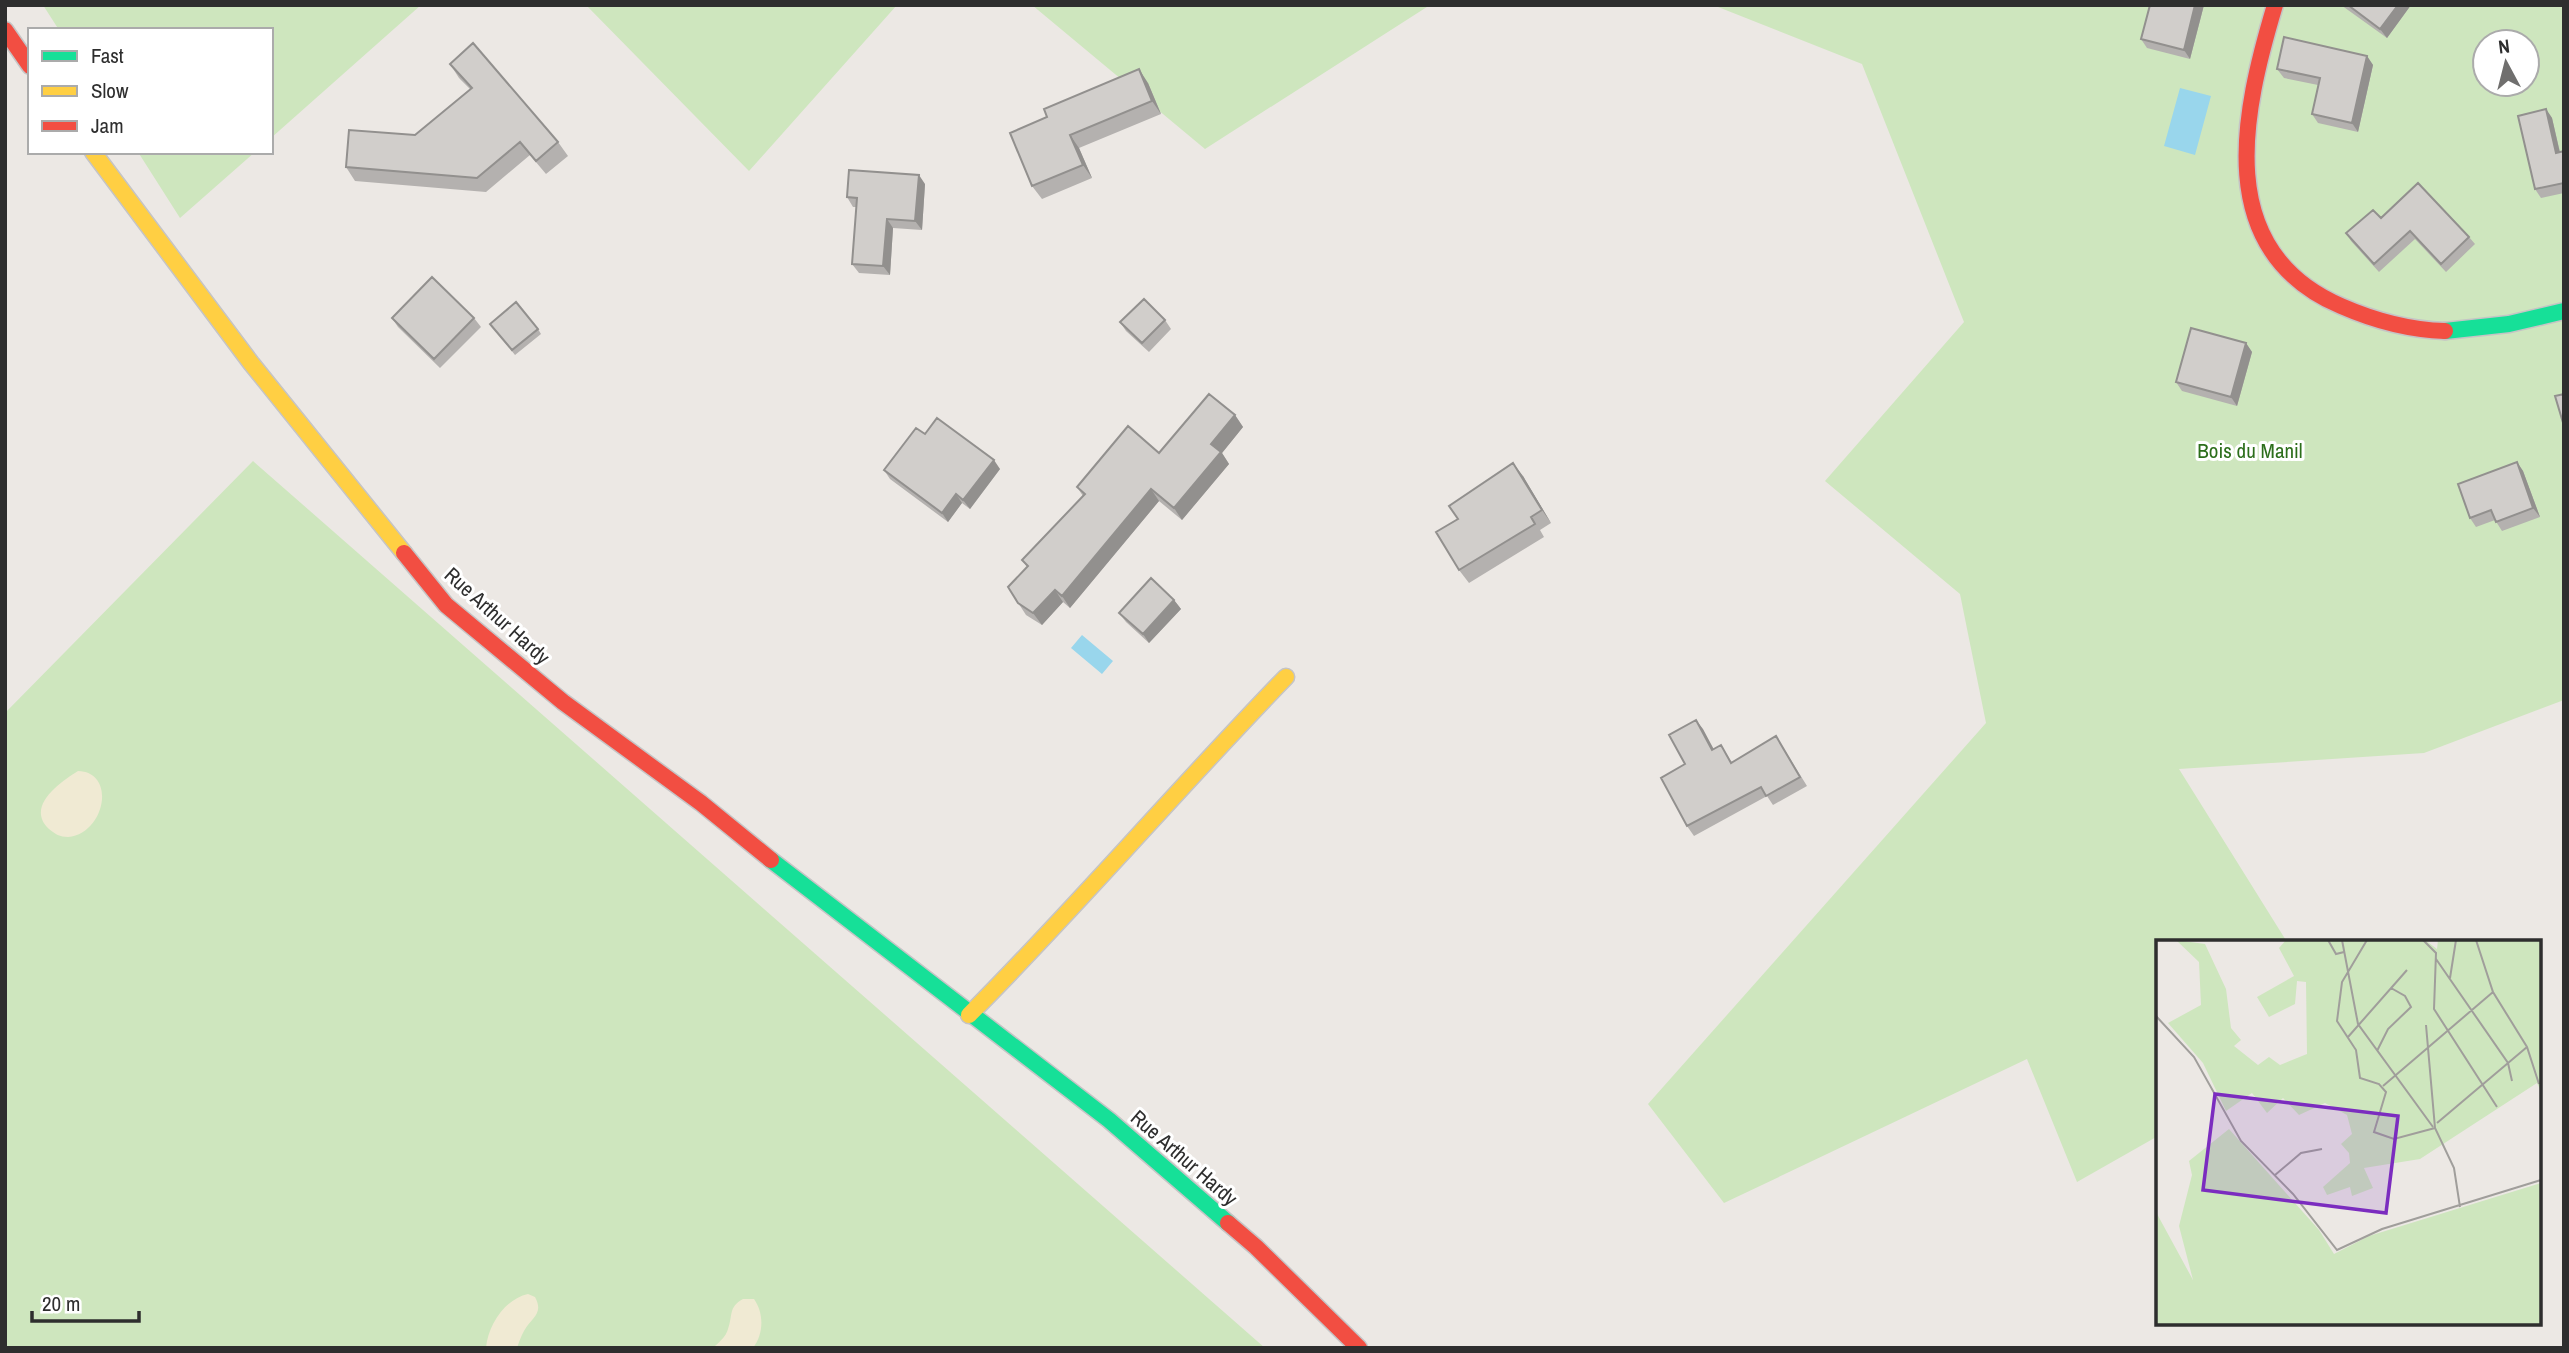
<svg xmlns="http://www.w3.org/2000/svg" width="2569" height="1353" viewBox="0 0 2569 1353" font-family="'Archivo Narrow',sans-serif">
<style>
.green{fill:#cee6be;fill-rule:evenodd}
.sand{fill:#f0ead3}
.water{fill:#99d6ec}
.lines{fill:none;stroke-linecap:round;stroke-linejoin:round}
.fast-casing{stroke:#c5c4c5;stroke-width:19}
.slow-casing{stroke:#c5c4c5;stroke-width:19}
.jam-casing{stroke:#c5c4c5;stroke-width:19}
.fast{stroke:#16e098;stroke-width:16}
.slow{stroke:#ffcf43;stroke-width:16}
.jam{stroke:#f24e42;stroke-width:16}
.wall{fill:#b4b1af}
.shaded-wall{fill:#92908e}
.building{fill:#d1cecb;stroke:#92908e;stroke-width:2}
.labels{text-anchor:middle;stroke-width:6;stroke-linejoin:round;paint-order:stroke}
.park-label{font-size:21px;fill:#2c6e1b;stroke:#fff}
.street-label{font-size:21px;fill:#2e2e2e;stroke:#fff}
.inset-road{fill:none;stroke:#a09e9b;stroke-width:2}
.view{fill:#7b2cbf;fill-opacity:0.15;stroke:#7b2cbf;stroke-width:3.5}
.inset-edge{fill:none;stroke:#2e2e2e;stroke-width:3.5}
</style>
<rect width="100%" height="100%" fill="#ece8e4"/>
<path class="green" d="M 43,5 L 421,5 L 271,138 L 271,30 L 59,30 Z
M 586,5 L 897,5 L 749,171 Z
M 1032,5 L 1430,5 L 1205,149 Z
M 1713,5 L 2564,5 L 2564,700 L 2424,753 L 2179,769 L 2287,942 L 2158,942 L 2158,1136 L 2077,1182 L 2027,1059 L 1724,1203 L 1648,1104 L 1986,723 L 1960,594 L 1825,481 L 1964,322 L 1862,64 ZM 2485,42 L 2527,42 L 2527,84 L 2485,84 Z
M 138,152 L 255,152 L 180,218 Z
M 253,461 L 1265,1348 L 5,1348 L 5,713 Z"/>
<path class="sand" d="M 78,771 C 117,772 105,834 68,837 C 60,837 55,834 49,829 C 25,807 60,782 78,771 Z
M 528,1294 L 535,1297 C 544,1314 532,1317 524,1331 C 521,1336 519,1342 517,1348 L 486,1348 C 488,1325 505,1299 528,1294 Z
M 743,1299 L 754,1299 C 764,1313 764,1334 753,1348 L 713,1348 C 719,1342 726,1337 728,1329 C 733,1316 728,1307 743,1299 Z"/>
<path class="water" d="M 2180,88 L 2211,96 L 2195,155 L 2164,146 Z
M 1082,635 L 1113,661 L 1102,674 L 1071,648 Z"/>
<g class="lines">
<g class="fast-casing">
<path id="fast" d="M 2445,331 L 2509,324 L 2564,311
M 771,860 L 1109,1120 L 1228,1223"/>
</g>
<g class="slow-casing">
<path id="slow" d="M 93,152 L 251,363 L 404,553
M 969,1015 C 1078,906 1178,788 1286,677"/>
</g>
<g class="jam-casing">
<path id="jam" d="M 2275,5 C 2243,112 2211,250 2341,306 C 2373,320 2409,330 2445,331
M 5,30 L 30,66
M 404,553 L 446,605 L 563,702 L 701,803 L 771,860
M 1228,1223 L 1256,1247 L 1359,1348"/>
</g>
<use href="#fast" class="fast"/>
<use href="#slow" class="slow"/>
<use href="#jam" class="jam"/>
</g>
<path class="wall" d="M 2204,5 L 2190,59 L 2147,48 L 2141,39 Z
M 2341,5 L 2411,5 L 2387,38 Z
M 2367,56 L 2373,65 L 2358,132 L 2318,123 L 2312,114 L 2318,85 L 2284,78 L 2277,69 Z
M 450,64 L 558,142 L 568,156 L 546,174 L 530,155 L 486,192 L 355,181 L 346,167 L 415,135 L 470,89 L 459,78 Z
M 1148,83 L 1161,114 L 1079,148 L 1092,178 L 1042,199 L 1032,186 L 1047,117 Z
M 2546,109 L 2552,118 L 2560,152 L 2564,151 L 2564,193 L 2541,198 L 2535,189 Z
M 925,184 L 922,230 L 893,228 L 890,275 L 859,273 L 852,264 L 857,207 L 853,207 L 847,197 Z
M 2381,218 L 2469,237 L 2475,244 L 2446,272 L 2415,239 L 2379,272 L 2351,241 L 2346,233 Z
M 392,318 L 474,318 L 481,327 L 440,368 L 398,327 Z
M 1165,320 L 1171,329 L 1149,352 L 1126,331 L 1120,322 Z
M 494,329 L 538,329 L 541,334 L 515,355 Z
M 2246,343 L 2252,352 L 2237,406 L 2182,391 L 2176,382 Z
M 1235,415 L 1243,427 L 1222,453 L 1229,464 L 1182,520 L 1159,501 L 1070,608 L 1063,602 L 1042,625 L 1026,615 L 1008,587 L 1027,567 L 1022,560 L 1083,496 L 1077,487 L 1159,453 Z
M 925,434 L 1000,469 L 970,509 L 962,503 L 948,522 L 890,479 L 884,470 Z
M 2517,462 L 2523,471 L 2540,517 L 2502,531 L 2495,520 L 2476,527 L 2470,518 Z
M 1523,476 L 1551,523 L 1540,530 L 1544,537 L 1469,583 L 1459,570 Z
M 1174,600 L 1181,609 L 1149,643 L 1126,622 L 1119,613 Z
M 1696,720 L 1713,749 L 1721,745 L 1732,763 L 1776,736 L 1807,786 L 1773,805 L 1767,796 L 1694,836 L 1687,826 Z"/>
<path class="shaded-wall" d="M 2195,5 L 2204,5 L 2190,59 L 2184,50 Z
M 2398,5 L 2411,5 L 2387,38 L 2380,29 Z
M 2367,56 L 2373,65 L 2358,132 L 2352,123 Z
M 1139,69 L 1148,83 L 1161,114 L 1152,101 Z
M 2546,109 L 2552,118 L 2562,162 L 2556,153 Z
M 1070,135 L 1079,148 L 1092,178 L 1083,165 Z
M 919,175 L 925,184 L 922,230 L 915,221 Z
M 887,219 L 893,228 L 890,275 L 883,266 Z
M 2246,343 L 2252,352 L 2237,406 L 2231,397 Z
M 1235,415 L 1243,427 L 1222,453 L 1229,464 L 1182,520 L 1174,508 L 1211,444 Z
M 994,460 L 1000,469 L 970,509 L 963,500 Z
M 2517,462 L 2523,471 L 2540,517 L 2533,508 Z
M 1513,463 L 1523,476 L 1551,523 L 1542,510 Z
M 1151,489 L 1159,501 L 1070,608 L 1062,596 Z
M 956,494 L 962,503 L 948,522 L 942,513 Z
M 1055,590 L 1063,602 L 1042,625 L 1033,613 Z
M 1174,600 L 1181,609 L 1149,643 L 1143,634 Z
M 1696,720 L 1703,729 L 1719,759 L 1712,750 Z"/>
<path class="building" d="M 2150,5 L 2195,5 L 2184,50 L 2141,39 Z
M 2348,5 L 2398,5 L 2380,29 Z
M 2284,37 L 2367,56 L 2352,123 L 2312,114 L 2320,78 L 2277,69 Z
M 473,43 L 558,142 L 536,161 L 520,142 L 477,178 L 346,167 L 349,130 L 415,135 L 472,88 L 450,64 Z
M 1139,69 L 1152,101 L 1070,135 L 1083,165 L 1032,186 L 1010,133 L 1047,117 L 1044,109 Z
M 2546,109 L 2556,153 L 2564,151 L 2564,183 L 2535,189 L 2518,116 Z
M 849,170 L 919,175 L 915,221 L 887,219 L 883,266 L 852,264 L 857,198 L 847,197 Z
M 2418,183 L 2469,237 L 2441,264 L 2410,231 L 2374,264 L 2346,233 L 2373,210 L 2381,218 Z
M 432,277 L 474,318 L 434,359 L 392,318 Z
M 1144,299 L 1165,320 L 1142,343 L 1120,322 Z
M 516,302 L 538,329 L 512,350 L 490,324 Z
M 2191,328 L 2246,343 L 2231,397 L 2176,382 Z
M 1209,394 L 1235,415 L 1211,444 L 1221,452 L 1174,508 L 1151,489 L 1062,596 L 1055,590 L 1033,613 L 1018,603 L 1008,587 L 1028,566 L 1022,560 L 1085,494 L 1077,487 L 1128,426 L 1159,453 Z
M 2564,394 L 2564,426 L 2555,396 Z
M 937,418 L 994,460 L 963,500 L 956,494 L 942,513 L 884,470 L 916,428 L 925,434 Z
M 2517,462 L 2533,508 L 2496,522 L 2491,510 L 2470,518 L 2458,484 Z
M 1513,463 L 1542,510 L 1531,517 L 1535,524 L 1459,570 L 1436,532 L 1458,519 L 1449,506 Z
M 1151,578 L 1174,600 L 1143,634 L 1119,613 Z
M 1696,720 L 1712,750 L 1721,745 L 1731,763 L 1776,736 L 1800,777 L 1766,796 L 1761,787 L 1687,826 L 1661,778 L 1685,764 L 1669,735 Z"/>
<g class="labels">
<g class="park-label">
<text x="2250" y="458">Bois du Manil</text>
</g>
<g class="street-label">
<text transform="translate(497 616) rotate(42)" y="7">Rue Arthur Hardy</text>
<text transform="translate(1184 1158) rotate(41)" y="7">Rue Arthur Hardy</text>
</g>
</g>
<g transform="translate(2156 940)">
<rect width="385" height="385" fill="#ece8e4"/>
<path d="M 20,0 L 49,4 L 70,49 L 75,88 L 85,100 L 78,106 L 102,125 L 113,117 L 124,125 L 151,114 L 150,42 L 141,41 L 139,64 L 113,77 L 101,57 L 138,36 L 123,8 L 130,0 L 269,0 L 281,9 L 282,0 L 385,0 L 385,151 L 381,143 L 264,219 L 208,228 L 217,248 L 196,256 L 194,247 L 171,255 L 167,247 L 194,223 L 193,213 L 185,204 L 196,194 L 191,175 L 169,163 L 143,175 L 127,158 L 111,173 L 96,153 L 70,171 L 47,123 L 12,83 L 45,65 L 43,22 ZM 73,189 L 163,290 L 178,314 L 213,296 L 385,243 L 385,385 L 0,385 L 0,272 L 37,340 L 23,286 L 36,235 L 33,221 Z" fill="#cee6be"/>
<path class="inset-road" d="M 172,0 L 180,14 L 188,12M 186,0 L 202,84 L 277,187M 211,0 L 186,42 L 181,81 L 200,110 L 204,138 L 223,144 L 230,152 L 218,192 L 238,199 L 279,188M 267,0 L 280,13 L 278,69 L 341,167M 320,0 L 337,52 L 371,107 L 383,144M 280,19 L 352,123 L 356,141M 294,38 L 300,0M 0,76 L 38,117 L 85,201 L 137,254 L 181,310 L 226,289 L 385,240M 270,85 L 279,188 L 298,228 L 304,267M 192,97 L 251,30M 221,111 L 232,89 L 255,67 L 249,56 L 235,48M 227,146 L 337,52M 281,183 L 371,107M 119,235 L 145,213 L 166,209"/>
<path class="view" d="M 59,154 L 242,176 L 230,273 L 47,250 Z"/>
<rect width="385" height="385" class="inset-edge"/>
</g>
<rect width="2569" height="1353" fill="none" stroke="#2e2e2e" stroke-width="14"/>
<rect x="28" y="28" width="245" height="126" fill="#ffffff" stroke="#ababab" stroke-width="2"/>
<rect x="42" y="51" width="35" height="10" fill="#16e098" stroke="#ababab" stroke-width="2"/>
<text x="91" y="63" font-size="21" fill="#2e2e2e">Fast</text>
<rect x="42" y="86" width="35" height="10" fill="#ffcf43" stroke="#ababab" stroke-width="2"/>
<text x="91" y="98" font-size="21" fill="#2e2e2e">Slow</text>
<rect x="42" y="121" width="35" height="10" fill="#f24e42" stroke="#ababab" stroke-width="2"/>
<text x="91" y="133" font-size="21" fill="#2e2e2e">Jam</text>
<g transform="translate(2506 63) rotate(353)"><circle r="33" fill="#ffffff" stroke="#ababab" stroke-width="2"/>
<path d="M0-5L12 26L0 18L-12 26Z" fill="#706f6e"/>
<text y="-10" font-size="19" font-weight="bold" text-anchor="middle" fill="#2e2e2e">N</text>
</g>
<path d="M32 1311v10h107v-10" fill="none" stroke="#2e2e2e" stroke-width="3.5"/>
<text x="42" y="1311" font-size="21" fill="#2e2e2e" stroke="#ffffff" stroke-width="5" paint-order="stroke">20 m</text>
</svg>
